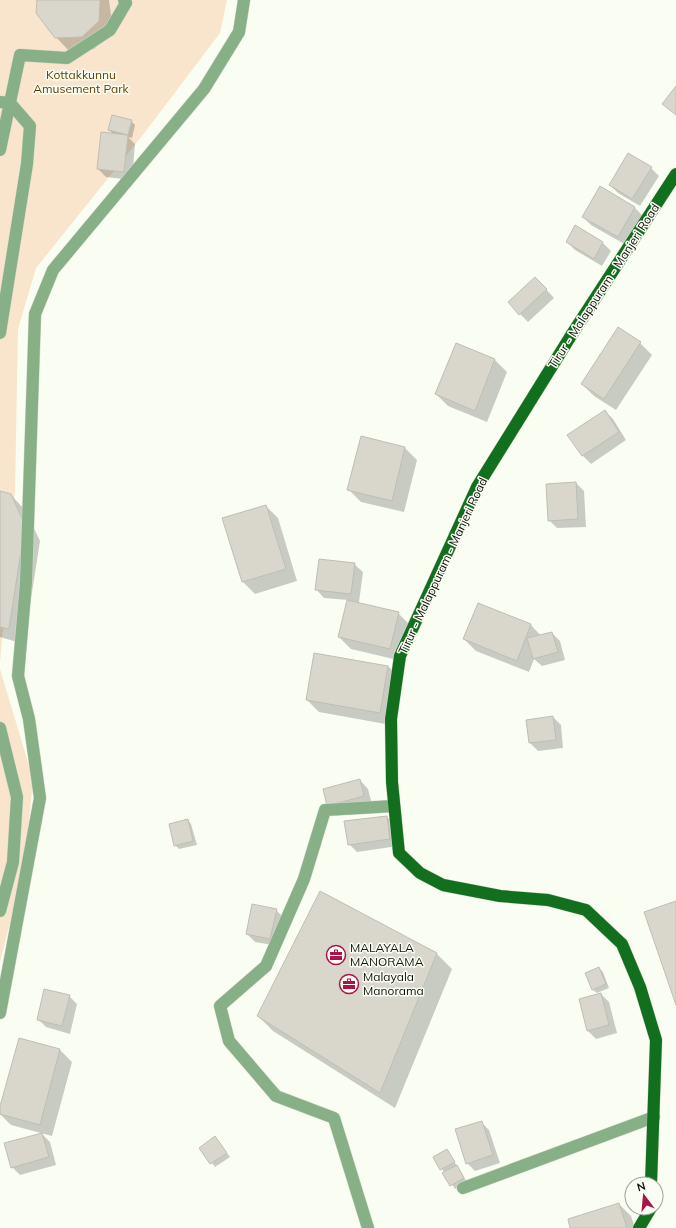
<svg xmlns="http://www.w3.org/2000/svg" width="676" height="1228" viewBox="0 0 676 1228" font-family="Mulish,sans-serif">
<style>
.green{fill:#f8e5cb}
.shadow{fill:#0003}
.building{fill:#d9d7cc;stroke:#c0beb3}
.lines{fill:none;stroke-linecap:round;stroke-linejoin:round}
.minor-casing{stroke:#d5d8ce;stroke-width:13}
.major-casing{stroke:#d5d8ce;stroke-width:13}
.minor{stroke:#87b086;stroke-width:12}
.major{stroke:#126f1e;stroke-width:12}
.labels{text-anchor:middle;stroke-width:3;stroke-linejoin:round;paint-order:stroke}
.park-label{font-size:12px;fill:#5f3f01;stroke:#fafef2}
.street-label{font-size:12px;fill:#12130f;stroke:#fafef2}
.poi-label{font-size:12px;fill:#12130f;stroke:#fafef2;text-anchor:start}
</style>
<rect width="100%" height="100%" fill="#fafef2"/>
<path class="green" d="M 0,0 L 227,0 L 220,33 L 142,136 L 36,268 L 18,329 L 15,490 L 0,663 Z
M 0,669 L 33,779 L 25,864 L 0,962 Z"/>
<path class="shadow" d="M 38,0 L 109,0 L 112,23 L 110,33 L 94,49 L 68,50 L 56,37 Z
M 131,121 L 135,125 L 132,138 L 128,137 L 135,144 L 132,180 L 106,177 L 98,169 L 114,135 L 109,130 Z
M 651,168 L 659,176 L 640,206 L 618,193 L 610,185 Z
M 600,188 L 635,208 L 643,216 L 626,245 L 591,225 L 583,217 Z
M 576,227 L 603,243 L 611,251 L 602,266 L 575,250 L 567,242 Z
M 543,286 L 554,298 L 528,322 L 520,314 Z
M 640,343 L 652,355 L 616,410 L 594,396 L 582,384 Z
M 457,345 L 495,360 L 507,372 L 487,422 L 448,406 L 436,394 Z
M 605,411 L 613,419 L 626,440 L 591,464 L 583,456 L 569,435 Z
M 362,438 L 405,448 L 417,460 L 404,512 L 361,502 L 349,490 Z
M 576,483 L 584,491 L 586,527 L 557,528 L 549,520 Z
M 0,492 L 11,495 L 26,511 L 40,541 L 24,644 L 0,637 Z
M 266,506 L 278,518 L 297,581 L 255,594 L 243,582 L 223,519 Z
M 354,564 L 363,572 L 359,602 L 354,602 L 398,613 L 410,625 L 402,661 L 351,649 L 339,637 L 348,600 L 324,598 L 316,589 Z
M 479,604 L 531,625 L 541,636 L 552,633 L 560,641 L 565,660 L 542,666 L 534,659 L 529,672 L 476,651 L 464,639 Z
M 388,666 L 400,678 L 391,725 L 319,712 L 307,700 Z
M 553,717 L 561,725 L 563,748 L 538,751 L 530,743 Z
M 360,780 L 368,789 L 372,804 L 336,814 L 324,790 Z
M 387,817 L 395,825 L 398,846 L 357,852 L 349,844 Z
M 188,820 L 191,824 L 197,845 L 179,849 L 175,845 Z
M 320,892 L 437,954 L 452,969 L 395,1108 L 273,1031 L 258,1016 Z
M 276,910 L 284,918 L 278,946 L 255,942 L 247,934 Z
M 599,968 L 603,972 L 609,988 L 597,993 L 593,990 L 586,974 Z
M 601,994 L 609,1002 L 617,1033 L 596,1039 L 588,1031 Z
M 69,996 L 77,1004 L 70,1034 L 46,1027 L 38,1019 Z
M 20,1039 L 60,1050 L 72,1062 L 52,1136 L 11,1125 L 0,1114 Z
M 481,1122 L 489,1130 L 500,1163 L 475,1171 L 467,1163 Z
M 42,1134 L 50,1142 L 56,1165 L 20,1175 L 12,1167 Z
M 215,1138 L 230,1157 L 215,1167 L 200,1148 Z
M 447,1150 L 467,1182 L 455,1189 L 434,1157 Z
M 619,1204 L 631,1216 L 635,1228 L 571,1228 Z"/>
<path class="building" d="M 37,0 L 100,0 L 99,21 L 82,37 L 55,38 L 36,13 Z
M 676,86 L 676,115 L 662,104 Z
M 112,115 L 132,120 L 128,135 L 108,130 Z
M 101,132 L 128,135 L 124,172 L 97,169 Z
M 628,153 L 652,167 L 632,199 L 609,185 Z
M 600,186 L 635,207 L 618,237 L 582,217 Z
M 575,225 L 603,242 L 594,259 L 566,242 Z
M 535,277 L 547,289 L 519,315 L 508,302 Z
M 618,327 L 641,342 L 604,399 L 581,384 Z
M 456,343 L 495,359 L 475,411 L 435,394 Z
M 605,410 L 619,432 L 582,456 L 567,435 Z
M 361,436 L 405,447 L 392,501 L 347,490 Z
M 576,482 L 578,519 L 548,521 L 546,484 Z
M 0,491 L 11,494 L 25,525 L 9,629 L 0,627 Z
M 266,505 L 286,569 L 242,582 L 222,518 Z
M 319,559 L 355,563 L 351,594 L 315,590 Z
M 347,600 L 399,612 L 390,649 L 338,637 Z
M 478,603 L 531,624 L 517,661 L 463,639 Z
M 552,632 L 558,652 L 533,659 L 527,638 Z
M 314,653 L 388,666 L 380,713 L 306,700 Z
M 553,716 L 556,740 L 529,743 L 526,720 Z
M 360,779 L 364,796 L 327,806 L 323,789 Z
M 387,816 L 390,839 L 348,845 L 344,821 Z
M 188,819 L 193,841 L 174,846 L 169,824 Z
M 320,891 L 437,953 L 380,1093 L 257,1016 Z
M 676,901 L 676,1005 L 644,912 Z
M 252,904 L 277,909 L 270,939 L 246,934 Z
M 599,967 L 606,984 L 592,990 L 585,973 Z
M 44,989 L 70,995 L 62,1026 L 37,1020 Z
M 601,993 L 609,1025 L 587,1031 L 579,999 Z
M 19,1038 L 60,1049 L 40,1125 L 0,1114 L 0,1106 Z
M 482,1121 L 493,1155 L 466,1164 L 455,1129 Z
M 42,1133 L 49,1157 L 11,1168 L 4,1143 Z
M 215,1136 L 227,1153 L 210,1164 L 199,1148 Z
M 447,1149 L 455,1162 L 440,1170 L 433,1157 Z
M 457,1165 L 464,1178 L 450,1186 L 442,1173 Z
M 619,1203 L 627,1228 L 570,1228 L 568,1219 Z"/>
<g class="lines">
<g class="minor-casing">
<path id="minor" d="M 0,102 L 10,103 L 30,126 L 27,164 L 0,333
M 0,150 L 20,55 L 67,58 L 110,30 L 126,3 L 124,0
M 0,728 L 17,797 L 13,862 L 0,911
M 0,1013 L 40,798 L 29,719 L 18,676 L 26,583 L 35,314 L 53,270 L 204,89 L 239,32 L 244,0
M 463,1188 L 654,1117
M 368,1228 L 334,1118 L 276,1096 L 229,1041 L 220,1006 L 266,966 L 304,879 L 325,810 L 394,806"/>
</g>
<g class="major-casing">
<path id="major" d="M 651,1184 L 656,1040 L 640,987 L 622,944 L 586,910 L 548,900 L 500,896 L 443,885 L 420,873 L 399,853 L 392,782 L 391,719 L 400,656 L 477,487 L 572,334 L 676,174
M 639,1228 L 651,1208"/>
</g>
<use href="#minor" class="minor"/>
<use href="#major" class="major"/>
</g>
<defs>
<g id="office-ring" transform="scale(1)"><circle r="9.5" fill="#fafef2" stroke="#a8144b" stroke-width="1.5"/><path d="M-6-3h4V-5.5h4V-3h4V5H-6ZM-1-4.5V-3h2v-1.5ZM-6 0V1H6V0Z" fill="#a8144b"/></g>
</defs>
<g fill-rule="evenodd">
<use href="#office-ring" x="336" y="955"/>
<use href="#office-ring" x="349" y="984"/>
</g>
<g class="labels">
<g class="park-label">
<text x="81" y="79">Kottakkunnu<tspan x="81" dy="14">Amusement Park</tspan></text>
</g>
<g class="street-label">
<text transform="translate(604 286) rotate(-57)" y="4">Tirur - Malappuram - Manjeri Road</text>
<text transform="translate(443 566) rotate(-65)" y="4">Tirur - Malappuram - Manjeri Road</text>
</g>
<g class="poi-label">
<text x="350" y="952">MALAYALA<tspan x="350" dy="14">MANORAMA</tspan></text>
<text x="363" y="981">Malayala<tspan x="363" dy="14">Manorama</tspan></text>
</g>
</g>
<g transform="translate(644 1196) rotate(344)"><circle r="19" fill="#fafef2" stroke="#9da097"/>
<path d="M0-3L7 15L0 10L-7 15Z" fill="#a8144b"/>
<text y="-6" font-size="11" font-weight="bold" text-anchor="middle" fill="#12130f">N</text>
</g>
</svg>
